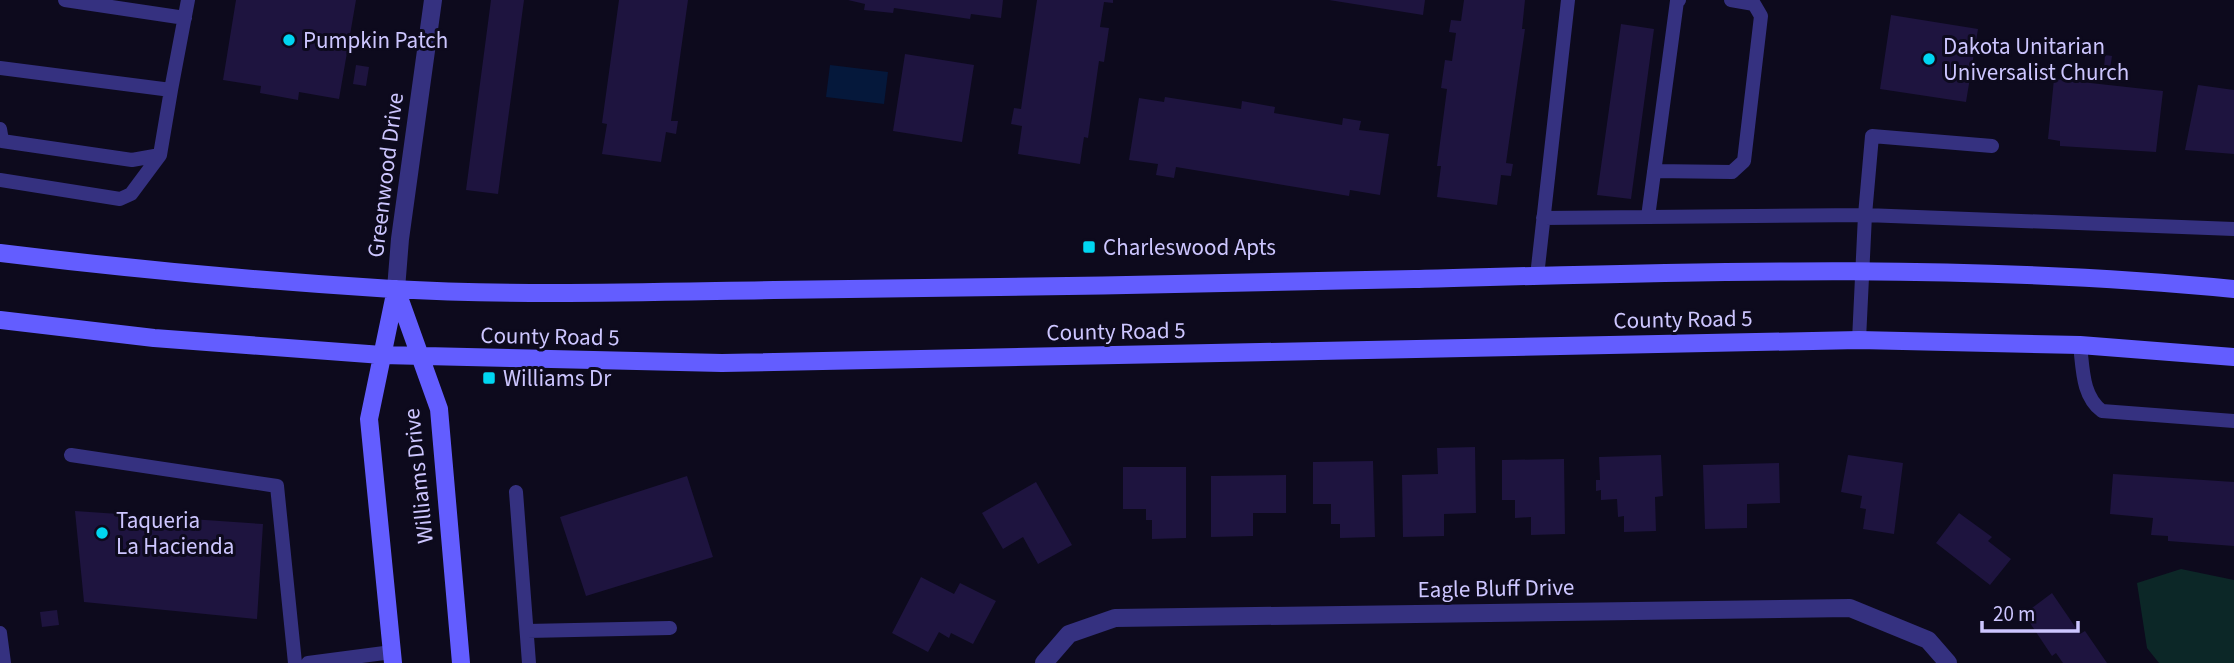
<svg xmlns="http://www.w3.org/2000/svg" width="2234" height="663" viewBox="0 0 2234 663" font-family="'Source Sans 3',sans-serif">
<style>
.green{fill:#0c2727}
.water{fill:#05183b}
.building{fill:#1e143f}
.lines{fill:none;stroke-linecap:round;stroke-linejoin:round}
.service{stroke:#353180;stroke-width:14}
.minor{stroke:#353180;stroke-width:18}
.tertiary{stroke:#353180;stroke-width:18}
.secondary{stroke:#635dff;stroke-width:18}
.poi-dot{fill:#00d6f1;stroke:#0d0a1d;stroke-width:2.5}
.labels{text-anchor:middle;stroke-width:6;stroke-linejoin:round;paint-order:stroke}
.poi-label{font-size:23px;fill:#cdc6ff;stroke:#0d0a1d;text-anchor:start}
.street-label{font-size:23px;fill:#cdc6ff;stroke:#0d0a1d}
</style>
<rect width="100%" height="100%" fill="#0d0a1d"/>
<path class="green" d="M 2181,569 L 2234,580 L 2234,663 L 2159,663 L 2147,648 L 2137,583 Z"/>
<path class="water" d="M 830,65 L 888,72 L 884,104 L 826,97 Z"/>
<path class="building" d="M 236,0 L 356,0 L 339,99 L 299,92 L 298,100 L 260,93 L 261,86 L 223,80 Z
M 491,0 L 524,0 L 498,194 L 466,190 Z
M 619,0 L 688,0 L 671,121 L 678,121 L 676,134 L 666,132 L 661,162 L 602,154 L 607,124 L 602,123 Z
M 848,0 L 1003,0 L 1001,18 L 971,14 L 970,19 L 894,8 L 893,13 L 864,10 L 865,4 Z
M 1037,0 L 1113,0 L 1113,3 L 1104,2 L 1100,27 L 1109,28 L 1104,62 L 1099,61 L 1088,138 L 1084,137 L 1080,164 L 1018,154 L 1022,126 L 1011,124 L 1014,108 L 1021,109 Z
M 1329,0 L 1425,0 L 1423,15 Z
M 1464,0 L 1525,0 L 1522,29 L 1525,29 L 1506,163 L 1513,164 L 1511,176 L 1501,175 L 1497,205 L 1437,197 L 1441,166 L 1437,166 L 1447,89 L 1441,88 L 1445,60 L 1452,61 L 1456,33 L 1449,32 L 1451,20 L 1461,21 Z
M 1891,15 L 1978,29 L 1966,102 L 1880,89 Z
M 1621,24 L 1654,29 L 1631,199 L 1597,195 Z
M 905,54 L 974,65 L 962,142 L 893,131 Z
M 2105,55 L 2112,56 L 2110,69 L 2104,69 Z
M 356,65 L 369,67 L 366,86 L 353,84 Z
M 2054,79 L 2163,91 L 2156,152 L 2060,146 L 2060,141 L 2048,139 Z
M 2198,85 L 2234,90 L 2234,154 L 2185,150 Z
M 1165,97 L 1241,109 L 1242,101 L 1275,107 L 1274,113 L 1342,125 L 1343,118 L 1361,121 L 1359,130 L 1389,134 L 1380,195 L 1350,190 L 1349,196 L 1176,167 L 1174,178 L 1156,175 L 1158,164 L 1129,160 L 1139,98 L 1164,102 Z
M 1475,447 L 1476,513 L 1444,514 L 1444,536 L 1403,537 L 1402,475 L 1438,474 L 1437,448 Z
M 1661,455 L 1663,496 L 1655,497 L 1656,531 L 1624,532 L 1624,516 L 1618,517 L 1617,499 L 1601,500 L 1601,490 L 1596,491 L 1596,480 L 1600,480 L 1599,457 Z
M 1848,455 L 1903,463 L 1894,534 L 1863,529 L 1866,509 L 1860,508 L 1862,496 L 1841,492 Z
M 1564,459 L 1565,534 L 1531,535 L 1531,517 L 1515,518 L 1515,500 L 1502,500 L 1502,460 Z
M 1373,461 L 1375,537 L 1340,538 L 1340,524 L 1331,524 L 1331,504 L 1313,504 L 1313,462 Z
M 1779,463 L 1780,503 L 1747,504 L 1747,528 L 1705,529 L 1703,465 Z
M 1123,467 L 1186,467 L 1186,538 L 1152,539 L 1152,520 L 1146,520 L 1146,509 L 1123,509 Z
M 2113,474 L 2234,482 L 2234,546 L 2168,541 L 2168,536 L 2151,535 L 2153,518 L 2110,514 Z
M 1286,475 L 1286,513 L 1253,513 L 1253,536 L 1211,537 L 1211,476 Z
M 687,476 L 713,557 L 586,596 L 560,517 Z
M 1036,482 L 1072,545 L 1038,564 L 1023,537 L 1003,549 L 982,513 Z
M 75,511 L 263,524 L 257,619 L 84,602 Z
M 1959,513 L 1992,537 L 1988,541 L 2011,559 L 1990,585 L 1936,543 Z
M 921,577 L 954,594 L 960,583 L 996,601 L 973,644 L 951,633 L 949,638 L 939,632 L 928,652 L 892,633 Z
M 2052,593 L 2080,634 L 2085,631 L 2107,663 L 2063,663 L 2056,653 L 2052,656 L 2024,614 Z
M 57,610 L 59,625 L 42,627 L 40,612 Z"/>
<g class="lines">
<path class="service" d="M 65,0 L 185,18
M 0,68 L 171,90 L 188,0
M 0,129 L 2,141 L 132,160 L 160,155
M 1654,171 L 1732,172 L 1744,161 L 1761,16 L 1754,4 L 1731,0
M 0,180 L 120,199 L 131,194 L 160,155 L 171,90
M 1648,217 L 1677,1 L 1679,0
M 1543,218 L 1865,215 L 2234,229
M 1537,276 L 1568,0
M 1859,340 L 1865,215 L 1872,136 L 1992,146
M 2080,345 C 2083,369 2082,396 2102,411 L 2234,421
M 71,455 L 277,486 L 295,663
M 516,492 L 529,663
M 527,631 L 670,628
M 0,633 L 4,663
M 308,663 L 392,652"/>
<path class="minor" d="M 1044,663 L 1069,634 L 1115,618 L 1850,608 L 1928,640 L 1948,663"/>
<path class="tertiary" d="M 396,289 L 400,239 L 433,0"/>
<path class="secondary" d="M 0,253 C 130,269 261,281 392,289 C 518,296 647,292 774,290 C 987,288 1201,284 1414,279 C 1685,272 1964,262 2234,289
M 396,289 L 439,409 L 461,663
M 0,320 L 154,338 L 382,355 L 722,363 L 1859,340 L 2080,345 L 2234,357
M 393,663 L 369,419 L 396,289"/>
</g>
<g class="poi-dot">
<circle cx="289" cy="40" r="7"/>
<circle cx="1929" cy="59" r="7"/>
<rect x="1082" y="240" width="14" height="14" rx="3.5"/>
<rect x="482" y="371" width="14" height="14" rx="3.5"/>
<circle cx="102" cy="533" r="7"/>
</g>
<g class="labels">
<g class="poi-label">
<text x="303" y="48">Pumpkin Patch</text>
<text x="1943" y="54">Dakota Unitarian<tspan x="1943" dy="26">Universalist Church</tspan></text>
<text x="1103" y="255">Charleswood Apts</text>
<text x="503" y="386">Williams Dr</text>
<text x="116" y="528">Taqueria<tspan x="116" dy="26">La Hacienda</tspan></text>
</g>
<g class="street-label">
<text transform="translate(385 175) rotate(-83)" y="8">Greenwood Drive</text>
<text transform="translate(1683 319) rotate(-1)" y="8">County Road 5</text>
<text transform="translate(1116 331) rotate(-1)" y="8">County Road 5</text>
<text transform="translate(550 336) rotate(1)" y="8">County Road 5</text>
<text transform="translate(418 476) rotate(-96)" y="8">Williams Drive</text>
<text transform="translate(1496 588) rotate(-1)" y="8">Eagle Bluff Drive</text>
</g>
</g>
<path d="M1982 621v10h96v-10" fill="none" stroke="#cdc6ff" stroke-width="3.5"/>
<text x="1993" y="621" font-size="21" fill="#cdc6ff" stroke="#0d0a1d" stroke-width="5" paint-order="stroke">20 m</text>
</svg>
